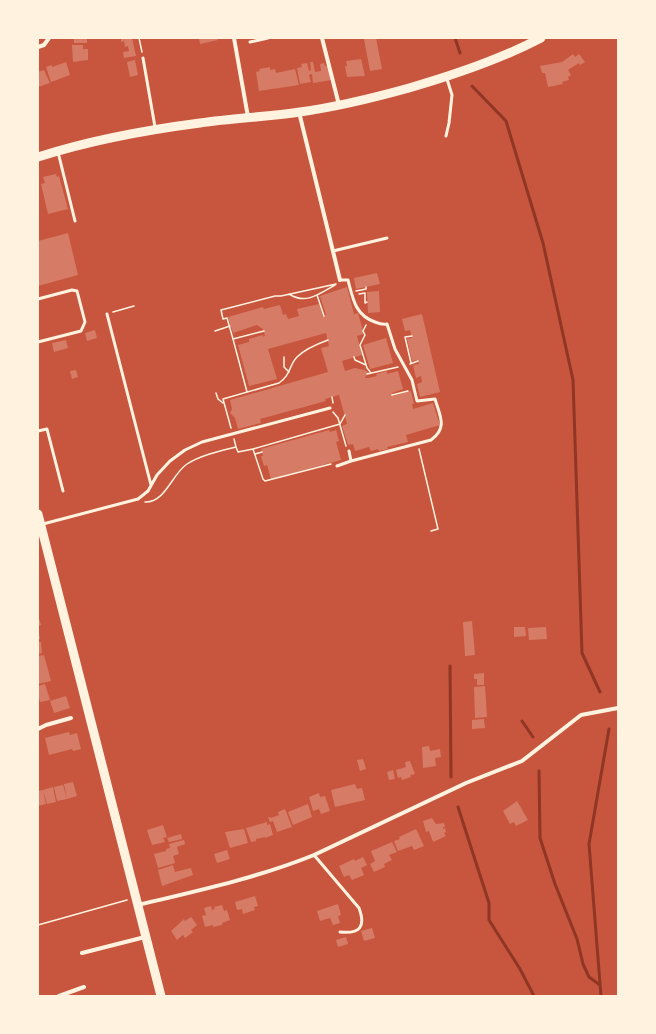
<svg xmlns="http://www.w3.org/2000/svg" width="656" height="1034" viewBox="0 0 656 1034" font-family="'Work Sans',sans-serif">
<style>
.lines{fill:none;stroke-linecap:round;stroke-linejoin:round}
.stream{stroke:#8f3625;stroke-width:3}
.building{fill:#d67c66}
.path{stroke:#fff3e0;stroke-width:1.5}
.service{stroke:#fff3e0;stroke-width:3}
.minor{stroke:#fff3e0;stroke-width:4}
.primary{stroke:#fff3e0;stroke-width:9}
.trunk{stroke:#fff3e0;stroke-width:9}
</style>
<rect width="100%" height="100%" fill="#c8553d"/>
<g class="lines">
<path class="stream" d="M 455,38 L 460,53
M 472,86 L 506,121 L 543,243 L 573,380 L 582,653 L 600,692
M 450,666 L 451,777
M 522,721 L 533,737
M 539,771 L 540,838 L 555,884 L 577,939 L 583,964 L 589,977 L 600,985
M 458,807 L 489,903 L 489,920 L 520,969 L 534,996
M 601,996 L 589,844 L 609,729"/>
</g>
<path class="building" d="M 74,38 L 87,38 L 87,43 L 74,43 Z
M 121,38 L 132,38 L 136,56 L 124,58 L 123,52 L 129,51 L 128,46 L 125,47 L 124,41 L 121,42 Z
M 199,38 L 217,38 L 218,40 L 200,44 Z
M 370,38 L 376,38 L 382,69 L 370,71 L 364,39 Z
M 72,45 L 83,45 L 83,49 L 88,49 L 88,60 L 73,62 Z
M 573,54 L 575,57 L 579,54 L 585,62 L 580,65 L 579,63 L 568,70 L 571,75 L 568,77 L 569,80 L 562,82 L 563,84 L 548,87 L 545,73 L 542,73 L 540,66 L 562,62 Z
M 361,59 L 365,76 L 347,77 L 345,66 L 347,66 L 346,61 Z
M 135,60 L 138,75 L 130,77 L 127,62 Z
M 66,62 L 70,75 L 51,82 L 46,67 L 52,65 L 52,67 Z
M 310,62 L 313,62 L 315,72 L 321,71 L 320,64 L 324,63 L 325,66 L 329,65 L 331,80 L 313,83 L 312,74 L 309,75 L 311,82 L 300,84 L 297,68 L 302,67 L 301,64 L 307,63 L 309,71 L 311,70 Z
M 270,67 L 270,70 L 275,69 L 276,73 L 295,69 L 299,85 L 259,91 L 256,72 L 260,71 L 259,69 Z
M 44,70 L 50,83 L 38,87 L 38,72 Z
M 56,174 L 57,177 L 59,176 L 68,209 L 48,214 L 41,184 L 45,183 L 43,177 Z
M 68,233 L 78,275 L 38,286 L 38,241 Z
M 377,273 L 380,284 L 356,289 L 354,278 Z
M 347,287 L 354,314 L 358,313 L 364,334 L 357,336 L 362,355 L 342,361 L 345,371 L 355,368 L 364,370 L 368,372 L 365,378 L 368,378 L 377,376 L 376,374 L 387,371 L 387,374 L 398,371 L 403,389 L 392,393 L 393,396 L 411,391 L 414,404 L 412,404 L 413,409 L 433,403 L 440,425 L 406,435 L 408,442 L 387,447 L 388,449 L 379,451 L 378,449 L 371,451 L 369,447 L 355,451 L 353,444 L 348,445 L 342,426 L 347,424 L 339,395 L 325,399 L 326,401 L 260,419 L 261,423 L 238,429 L 235,418 L 230,413 L 232,409 L 230,400 L 328,372 L 321,348 L 329,346 L 326,333 L 268,349 L 277,379 L 249,386 L 238,345 L 249,342 L 249,339 L 263,335 L 263,337 L 265,336 L 263,329 L 257,325 L 233,333 L 228,317 L 263,307 L 264,309 L 280,305 L 283,315 L 286,314 L 288,319 L 299,316 L 297,309 L 319,304 L 323,316 L 326,315 L 320,296 Z
M 379,291 L 380,312 L 368,313 L 367,292 Z
M 422,314 L 440,392 L 420,397 L 417,384 L 422,382 L 421,376 L 416,378 L 413,365 L 419,364 L 418,361 L 418,360 L 412,361 L 407,339 L 412,338 L 410,330 L 405,331 L 402,319 Z
M 95,330 L 97,338 L 87,341 L 85,333 Z
M 386,338 L 393,363 L 370,369 L 363,345 Z
M 66,340 L 68,348 L 54,352 L 52,343 Z
M 76,370 L 78,377 L 72,379 L 70,371 Z
M 329,430 L 330,432 L 336,430 L 339,441 L 336,442 L 341,460 L 271,479 L 267,465 L 264,466 L 261,456 L 263,456 L 261,449 Z
M 38,615 L 41,625 L 38,626 Z
M 472,621 L 475,655 L 465,656 L 463,622 Z
M 38,627 L 40,639 L 38,640 Z
M 514,627 L 525,627 L 526,636 L 514,637 Z
M 546,627 L 547,639 L 529,640 L 528,628 Z
M 38,642 L 41,642 L 42,653 L 38,654 Z
M 44,655 L 51,681 L 38,684 L 38,656 Z
M 484,673 L 484,685 L 477,685 L 477,679 L 474,679 L 474,674 Z
M 45,684 L 50,700 L 40,702 L 38,694 L 38,686 Z
M 485,686 L 487,717 L 475,718 L 474,687 Z
M 66,696 L 70,708 L 54,713 L 50,701 Z
M 484,719 L 485,728 L 472,729 L 472,720 Z
M 69,732 L 70,735 L 77,733 L 81,749 L 73,751 L 72,749 L 49,755 L 45,738 Z
M 429,746 L 430,751 L 440,749 L 441,757 L 435,758 L 436,766 L 423,768 L 422,747 Z
M 363,759 L 366,769 L 360,771 L 357,760 Z
M 410,761 L 415,774 L 410,775 L 411,777 L 402,780 L 401,777 L 398,778 L 396,770 L 406,767 L 405,762 Z
M 393,770 L 395,779 L 389,780 L 387,772 Z
M 73,782 L 77,796 L 67,799 L 64,784 Z
M 355,784 L 357,789 L 362,788 L 365,800 L 335,807 L 331,790 Z
M 63,785 L 67,799 L 57,801 L 54,787 Z
M 53,787 L 56,802 L 47,804 L 43,790 Z
M 43,790 L 46,804 L 38,806 L 38,791 Z
M 319,793 L 320,797 L 325,796 L 330,811 L 321,814 L 319,809 L 313,811 L 309,797 Z
M 517,801 L 528,820 L 516,826 L 514,822 L 510,824 L 503,811 Z
M 308,804 L 312,817 L 293,825 L 288,812 Z
M 285,809 L 292,827 L 277,832 L 273,821 L 270,822 L 268,817 L 270,817 L 271,818 L 279,815 L 278,812 Z
M 432,818 L 436,824 L 444,823 L 445,827 L 443,827 L 443,829 L 445,828 L 446,832 L 444,833 L 446,836 L 433,842 L 429,831 L 426,832 L 423,821 Z
M 267,822 L 267,825 L 270,824 L 273,835 L 265,838 L 265,837 L 256,839 L 256,841 L 251,842 L 246,828 Z
M 163,825 L 167,837 L 163,838 L 165,842 L 152,845 L 147,830 Z
M 244,829 L 248,843 L 230,848 L 225,832 Z
M 416,829 L 424,846 L 414,850 L 412,846 L 398,851 L 394,841 L 400,839 L 399,837 Z
M 181,834 L 182,839 L 169,842 L 167,838 Z
M 184,840 L 185,844 L 177,847 L 179,854 L 173,856 L 175,863 L 158,868 L 154,854 L 166,851 L 166,849 L 170,848 L 169,844 Z
M 392,842 L 397,852 L 389,855 L 392,860 L 384,864 L 385,867 L 374,872 L 370,864 L 375,861 L 371,851 Z
M 227,850 L 230,859 L 217,863 L 214,854 Z
M 363,857 L 367,865 L 361,868 L 364,875 L 352,880 L 349,875 L 344,877 L 339,866 L 354,859 L 355,861 Z
M 173,865 L 175,872 L 191,868 L 193,875 L 162,886 L 158,870 Z
M 255,896 L 258,906 L 254,907 L 255,910 L 243,914 L 242,909 L 237,910 L 235,902 Z
M 338,904 L 341,915 L 338,916 L 340,923 L 333,925 L 330,918 L 320,921 L 317,911 Z
M 222,905 L 224,911 L 227,910 L 230,920 L 222,923 L 222,925 L 213,927 L 213,925 L 205,927 L 202,916 L 206,915 L 204,908 L 211,906 L 212,910 L 215,909 L 214,907 Z
M 191,917 L 197,925 L 191,930 L 193,932 L 185,938 L 183,935 L 177,940 L 171,931 L 184,919 L 185,921 Z
M 372,928 L 375,938 L 364,941 L 361,931 Z
M 346,937 L 348,944 L 338,947 L 336,940 Z"/>
<g class="lines">
<path class="path" d="M 139,38 L 142,52
M 356,291 L 366,289 L 366,287
M 289,294 C 306,305 319,294 335,285
M 359,294 L 365,293 L 365,303 L 367,302
M 317,295 L 324,316
M 113,312 L 134,306
M 366,325 L 363,331 L 365,335 L 360,345 L 367,368 L 371,373
M 215,331 L 230,326
M 233,339 L 227,318 L 223,319 L 221,310 L 275,296 L 281,296 L 336,284
M 284,357 L 284,367 L 289,372
M 354,357 L 355,360 L 366,365
M 411,363 L 405,337 L 412,336
M 410,364 L 418,361
M 367,374 L 398,367
M 247,392 L 233,339 L 264,331
M 216,393 L 218,399 L 223,403
M 392,395 L 408,391
M 332,397 L 333,403
M 333,412 L 338,418 L 346,446
M 231,428 L 223,399 L 279,383 C 291,375 289,365 297,357 C 305,349 317,344 328,340
M 234,439 L 236,447
M 253,449 L 340,424 L 345,415
M 419,449 L 438,529 L 431,531
M 255,454 L 262,452
M 145,502 C 165,503 172,474 187,464 C 201,455 220,451 236,447 L 238,452 L 253,449 L 263,479 L 265,481 L 331,464
M 38,925 L 127,900"/>
<path class="service" d="M 250,42 L 268,38
M 143,58 L 155,127
M 446,136 L 449,123 L 452,95 L 447,79
M 58,152 L 75,221
M 333,251 L 387,238
M 340,280 L 348,280 C 353,299 355,315 375,322 C 380,324 383,325 387,324 L 395,349 L 412,380 L 417,401 L 435,399 C 440,416 448,428 431,440 L 351,461 L 349,451
M 38,299 L 72,290 L 77,291 L 85,322 L 81,331 L 38,342
M 107,314 L 151,485
M 38,431 L 47,429 L 63,491
M 337,466 L 351,461
M 43,524 L 138,499 L 148,491 L 157,475 L 170,461 L 185,450 L 202,442 L 330,408
M 314,855 L 359,908 C 366,927 360,934 340,932"/>
<path class="minor" d="M 234,38 L 248,117
M 322,38 L 339,105
M 38,47 L 44,45 L 49,38
M 299,112 L 340,280
M 38,729 L 46,725 L 71,718
M 138,905 C 197,891 257,878 314,855 L 466,783 L 522,761 L 581,715 L 618,708
M 82,953 L 145,937
M 59,996 L 84,987"/>
<path class="primary" d="M 38,514 L 161,996"/>
<path class="trunk" d="M 38,157 C 91,140 146,130 200,123 C 233,118 267,117 300,112 C 336,107 373,98 409,88 C 454,75 499,60 541,38"/>
</g>
<rect width="656" height="1034" fill="none" stroke="#fff3e0" stroke-width="78"/>
</svg>
